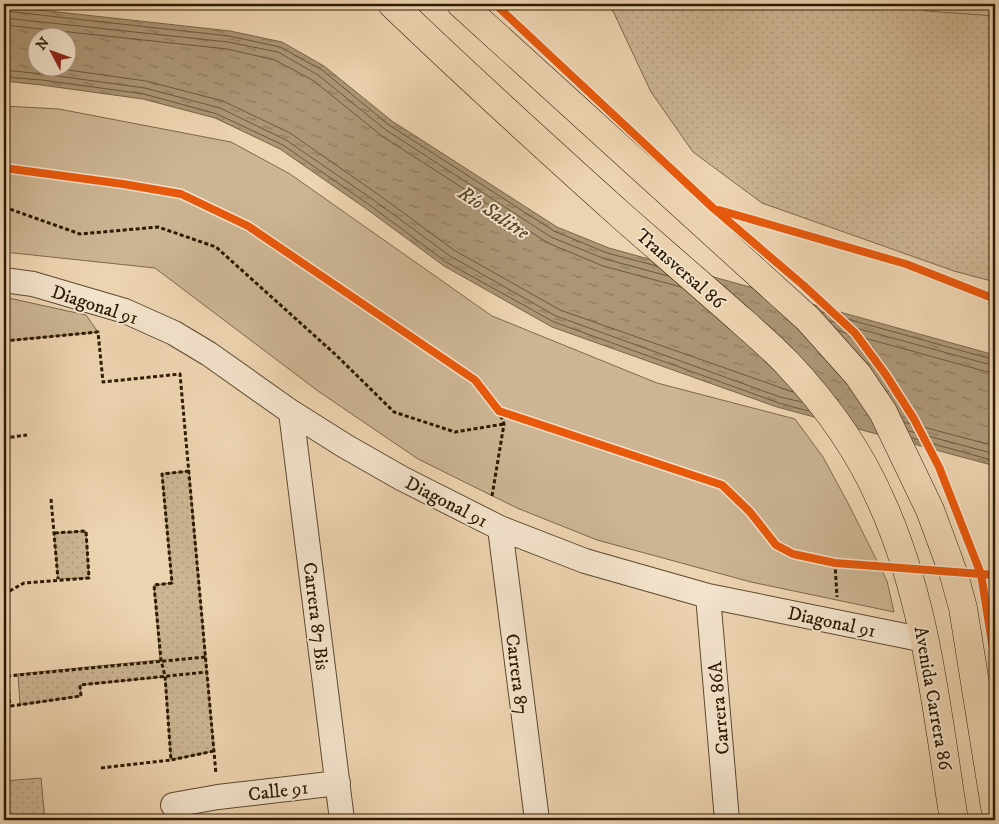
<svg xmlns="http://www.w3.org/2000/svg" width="999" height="824" viewBox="0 0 999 824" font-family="'IM FELL DW Pica',serif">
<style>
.grass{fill:url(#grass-dots);stroke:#7c684b}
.forest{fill:url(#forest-firs);stroke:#7c684b}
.green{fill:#ccb593;stroke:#7c684b}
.water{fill:url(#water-ripples);stroke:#786447;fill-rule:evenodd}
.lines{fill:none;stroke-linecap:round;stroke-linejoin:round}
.shore{stroke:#6c583c;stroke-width:1}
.street-casing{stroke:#5c492e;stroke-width:26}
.primary-casing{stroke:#2c1b03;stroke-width:29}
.path{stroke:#2c1b03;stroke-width:3;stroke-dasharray:4 2.5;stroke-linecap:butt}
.street{stroke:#f3e3cc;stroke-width:24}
.primary{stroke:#edd4b0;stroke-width:28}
.cycleway-casing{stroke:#f3e3cc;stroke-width:11}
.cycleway{stroke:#e8590c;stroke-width:8}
.labels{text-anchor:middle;stroke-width:4;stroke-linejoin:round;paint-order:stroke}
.street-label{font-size:19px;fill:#2c1b03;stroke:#f3e3cc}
.water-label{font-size:20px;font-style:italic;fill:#58462b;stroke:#f3e3cc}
</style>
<defs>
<pattern id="grass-dots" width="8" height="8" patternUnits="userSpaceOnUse" patternTransform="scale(1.25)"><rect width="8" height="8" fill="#ccb593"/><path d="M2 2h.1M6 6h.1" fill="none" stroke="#af9b7d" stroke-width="1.8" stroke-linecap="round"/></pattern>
<pattern id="forest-firs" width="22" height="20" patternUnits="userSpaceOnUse" patternTransform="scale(1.25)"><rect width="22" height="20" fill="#ccb593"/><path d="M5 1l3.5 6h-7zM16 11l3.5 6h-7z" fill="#af9b7d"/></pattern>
<pattern id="water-ripples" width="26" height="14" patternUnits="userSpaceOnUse" patternTransform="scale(1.25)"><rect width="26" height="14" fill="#ab9575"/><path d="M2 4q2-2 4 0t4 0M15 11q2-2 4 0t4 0" fill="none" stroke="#8b795e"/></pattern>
</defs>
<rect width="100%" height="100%" fill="#edd4b0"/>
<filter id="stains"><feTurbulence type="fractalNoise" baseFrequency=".004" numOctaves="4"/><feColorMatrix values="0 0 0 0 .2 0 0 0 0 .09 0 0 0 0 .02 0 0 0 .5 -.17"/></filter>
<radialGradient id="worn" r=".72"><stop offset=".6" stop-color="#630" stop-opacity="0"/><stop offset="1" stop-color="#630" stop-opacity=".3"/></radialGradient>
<path class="grass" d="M 601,4 L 995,4 L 995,282 L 954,271 L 762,203 L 693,152 L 651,92 L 613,11 Z
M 189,471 L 214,751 L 171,760 L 165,677 L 80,685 L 81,696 L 20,705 L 18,674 L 160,660 L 154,585 L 172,583 L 162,474 Z
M 86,531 L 89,578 L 58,579 L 54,533 Z
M 41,778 L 45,820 L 4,820 L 4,781 Z"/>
<path class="forest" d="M 918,4 L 995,4 L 995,16 L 926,11 Z"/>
<path class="green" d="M 4,106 L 59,109 L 231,142 L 290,174 L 492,316 L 657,383 L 795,419 L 823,457 L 849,505 L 887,581 L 894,612 L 751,582 L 597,540 L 517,508 L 418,459 L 318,391 L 155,268 L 4,252 Z
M 4,297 L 86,315 L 98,332 L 4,341 Z"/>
<path class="water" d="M 4,6 L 230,31 L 282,42 L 324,66 L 392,121 L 557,227 L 609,248 L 995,355 L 995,466 L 777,407 L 552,327 L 444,266 L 368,210 L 280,149 L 215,118 L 143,99 L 41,85 L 4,81 ZM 38,38 L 68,38 L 68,68 L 38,68 Z"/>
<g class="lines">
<path class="shore" d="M 4,11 L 229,36 L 280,47 L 322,70 L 389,125 L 554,231 L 607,253 L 657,266
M 4,18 L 228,42 L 278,52 L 318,75 L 386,130 L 551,237 L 605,259 L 668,276
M 4,25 L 227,49 L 275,60 L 314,81 L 382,136 L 548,243 L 603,266 L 681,287
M 54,68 L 146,81 L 223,101 L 290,133 L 379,195 L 454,250 L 560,310 L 793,392
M 4,70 L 43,74 L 145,88 L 220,108 L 286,140 L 375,201 L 450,256 L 556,316 L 780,397 L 802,402
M 4,77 L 42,80 L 144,94 L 217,114 L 283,145 L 371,206 L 446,262 L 554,322 L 779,403 L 808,411
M 822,312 L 995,360
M 830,321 L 995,366
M 839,331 L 995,374
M 904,422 L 995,446
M 909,431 L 995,454
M 912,438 L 995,461"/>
<g class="street-casing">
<path id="street" d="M 4,280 L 33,284 L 125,311 L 174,333 L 209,354 L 291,412 L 345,446 L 401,478 L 500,528 L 585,561 L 708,596 L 925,640
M 291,412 L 342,820
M 500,528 L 537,820
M 708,596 L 727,820
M 173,805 L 218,797 L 338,783"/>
</g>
<g class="primary-casing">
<path id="primary" d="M 392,4 C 468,77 546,148 624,218 C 658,248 692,277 726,307 C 746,325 768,343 787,363 C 825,403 860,452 882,503 C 927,603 937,714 954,820
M 461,4 L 808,319 L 858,375 L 883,412 L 930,510 L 954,575 L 963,608 L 995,807"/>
</g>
<path class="path" d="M 4,207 L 80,234 L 158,227 L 216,247 L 336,355 L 394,412 L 455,432 L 504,424
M 734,215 L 906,264 L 995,299
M 4,341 L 98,332 L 103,382 L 180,374 L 216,774
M 4,438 L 27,435
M 189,471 L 162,474 L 172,583 L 154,585 L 161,660 L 165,676 L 171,760 L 214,751
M 492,496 L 504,424 L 499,411
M 51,499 L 58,579
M 835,563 L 837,597
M 4,594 L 24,583 L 89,578 L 86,531 L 54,533
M 4,641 L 10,707
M 7,676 L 206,657
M 4,707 L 81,696 L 80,685 L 207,672
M 101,768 L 171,760"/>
<use href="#street" class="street"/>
<use href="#primary" class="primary"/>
<g class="cycleway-casing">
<path id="cycleway" d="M 495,4 L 713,208 L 803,285 L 855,333 L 886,375 L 914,419 L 939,467 L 981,574 L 995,662
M 4,168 L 123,184 L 181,194 L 248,226 L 475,380 L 499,411 L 722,485 L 750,512 L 776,545 L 793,554 L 835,563 L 995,575
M 719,210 L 906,264 L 995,299"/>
</g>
<use href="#cycleway" class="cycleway"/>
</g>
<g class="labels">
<g class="street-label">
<text transform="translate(681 268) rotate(41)" y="7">Transversal 86</text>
<text transform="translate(95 304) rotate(18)" y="7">Diagonal 91</text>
<text transform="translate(447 501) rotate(27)" y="7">Diagonal 91</text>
<text transform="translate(317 616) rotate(83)" y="7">Carrera 87 Bis</text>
<text transform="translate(832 621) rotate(12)" y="7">Diagonal 91</text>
<text transform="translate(518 674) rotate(83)" y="7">Carrera 87</text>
<text transform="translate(934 698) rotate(80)" y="7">Avenida Carrera 86</text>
<text transform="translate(718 708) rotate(-95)" y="7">Carrera 86A</text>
<text transform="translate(278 790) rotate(-7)" y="7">Calle 91</text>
</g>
<g class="water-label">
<text transform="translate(494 212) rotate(33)" y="7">Río Salitre</text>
</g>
</g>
<rect width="999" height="824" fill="none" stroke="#edd4b0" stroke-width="20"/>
<rect x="5" y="5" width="989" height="814" fill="none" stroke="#2c1b03" stroke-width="2.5"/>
<rect x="10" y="10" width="979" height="804" fill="none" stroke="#2c1b03"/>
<g transform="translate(52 52) rotate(311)"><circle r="24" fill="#f3e3cc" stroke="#a3937c"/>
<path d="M0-4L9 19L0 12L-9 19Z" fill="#8f2418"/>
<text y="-8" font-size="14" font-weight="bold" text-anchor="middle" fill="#2c1b03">N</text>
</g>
<rect width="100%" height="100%" filter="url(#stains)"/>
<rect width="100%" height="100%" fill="url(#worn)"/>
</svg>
